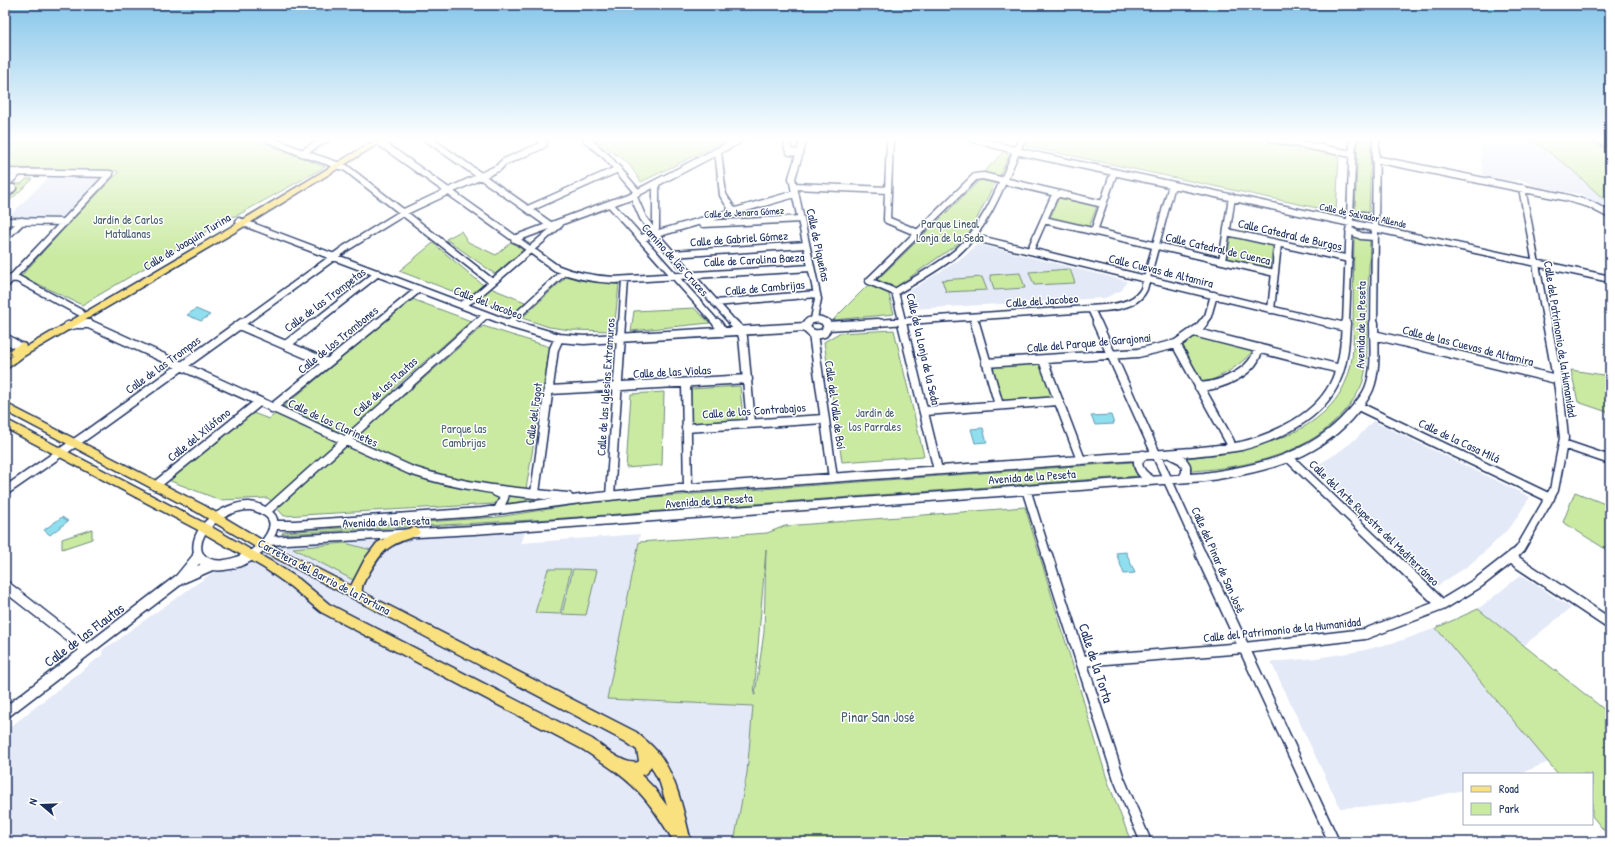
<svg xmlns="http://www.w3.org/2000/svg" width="1615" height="847" viewBox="0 0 1615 847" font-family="'Patrick Hand',sans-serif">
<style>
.built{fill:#e4e9f7}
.green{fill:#caeaa2;stroke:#728c80;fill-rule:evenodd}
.water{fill:#90dfee;stroke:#6199b4}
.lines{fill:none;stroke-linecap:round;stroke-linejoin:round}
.minor-far2-casing{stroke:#1b2f5e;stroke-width:9}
.minor-far1-casing{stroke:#1b2f5e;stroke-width:11}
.minor-casing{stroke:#1b2f5e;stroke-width:13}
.major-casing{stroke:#1b2f5e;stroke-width:3}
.highway-casing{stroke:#1b2f5e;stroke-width:3}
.minor-far2{stroke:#fff;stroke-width:6}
.minor-far1{stroke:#fff;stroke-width:8}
.minor{stroke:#fff;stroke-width:10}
.major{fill:#fae180;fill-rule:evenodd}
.highway{fill:#fae180;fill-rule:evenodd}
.labels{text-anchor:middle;stroke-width:3;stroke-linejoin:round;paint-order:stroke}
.far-street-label{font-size:10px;fill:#1b2f5e;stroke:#fff}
.park-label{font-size:12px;fill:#475e6f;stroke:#fff}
.street-label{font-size:12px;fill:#1b2f5e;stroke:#fff}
.near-street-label{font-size:14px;fill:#1b2f5e;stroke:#fff}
.near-park-label{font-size:14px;fill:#475e6f;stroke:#fff}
</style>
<rect width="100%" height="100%" fill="#fff"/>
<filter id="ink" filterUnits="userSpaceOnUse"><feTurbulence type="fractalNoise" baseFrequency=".025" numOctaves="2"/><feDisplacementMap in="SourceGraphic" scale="8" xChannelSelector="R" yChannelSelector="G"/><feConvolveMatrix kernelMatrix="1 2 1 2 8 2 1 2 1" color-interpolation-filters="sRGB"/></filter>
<g filter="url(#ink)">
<path class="built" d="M 1479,139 L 1530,139 L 1552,152 L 1610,203 L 1610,210 L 1585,198 L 1584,195 L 1539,187 L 1521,180 L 1505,181 L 1483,176 Z
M 51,175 L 106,176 L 63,219 L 7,218 Z
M 977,244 L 1127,281 L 1122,290 L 1105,298 L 912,309 L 909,291 L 964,257 Z
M 1373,421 L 1530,497 L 1512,525 L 1491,546 L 1468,566 L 1437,586 L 1312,468 L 1336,454 L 1357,438 Z
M 530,520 L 521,543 L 640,534 L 607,699 L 753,706 L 747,773 L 734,842 L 5,842 L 5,731 L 102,655 L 103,649 L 120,639 L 122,636 L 222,566 L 282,534 Z
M 1521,575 L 1571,608 L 1523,646 L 1478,609 Z
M 1436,628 L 1549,762 L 1519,774 L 1464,774 L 1464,790 L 1412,801 L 1376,806 L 1340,808 L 1271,662 L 1316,658 L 1361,651 L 1403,640 Z"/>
<path class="green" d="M 5,139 L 254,139 L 325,167 L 238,215 L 229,218 L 82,305 L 21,276 L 70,222 L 118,173 L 118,171 L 103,170 L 5,170 Z
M 594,139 L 729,139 L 641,182 L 629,164 Z
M 1024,139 L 1260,139 L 1339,155 L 1336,212 L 1021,145 Z
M 1358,139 L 1371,139 L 1369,215 L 1355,212 Z
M 1531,139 L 1585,139 L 1610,151 L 1610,205 L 1570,168 Z
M 1005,150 L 1008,150 L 1007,154 L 1009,156 L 999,177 L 983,173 Z
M 26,179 L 33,179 L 5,205 L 5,183 L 21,184 Z
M 980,180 L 995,183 L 970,232 L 959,243 L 896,287 L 877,280 Z
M 1059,197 L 1097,206 L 1089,227 L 1050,218 Z
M 461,231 L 468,242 L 496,255 L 511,242 L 523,250 L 495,274 L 446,239 Z
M 1231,235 L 1273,244 L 1270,269 L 1227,259 Z
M 1354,236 L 1370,239 C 1369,267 1368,296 1367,324 C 1367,343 1368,363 1363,381 C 1360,391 1352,402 1346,410 C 1308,455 1248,467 1192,471 L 1190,464 L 1186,458 C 1249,452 1342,435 1352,358 C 1354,345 1353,331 1353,318 C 1353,291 1354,263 1354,236 Z
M 433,243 L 483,285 L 525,302 L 513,314 L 399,271 Z
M 1070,269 L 1075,283 L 1034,285 L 1029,272 Z
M 1020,273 L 1025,288 L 994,290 L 990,275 Z
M 567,276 L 579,280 L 619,284 L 614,331 L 570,330 L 549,327 L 522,318 Z
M 982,277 L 987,290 L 946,292 L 942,280 Z
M 869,284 L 888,291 L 894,314 L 833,320 Z
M 412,299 L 471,321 L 392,390 L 405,395 L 483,326 L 550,347 L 525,495 L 549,498 L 511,503 L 284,516 L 268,498 L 220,500 L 168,480 L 253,413 L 269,419 Z
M 694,308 L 710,323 L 631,331 L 634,311 Z
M 894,330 L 924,456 L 842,462 L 824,342 L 839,333 Z
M 1194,337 L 1200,337 L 1250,350 L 1252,352 C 1238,367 1224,375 1205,383 L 1202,382 L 1184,348 L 1183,345 Z
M 1043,360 L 1058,401 L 999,405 L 986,363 Z
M 1571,370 L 1610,376 L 1610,413 L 1578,402 Z
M 740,386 L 743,420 L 690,423 L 691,389 Z
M 664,392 L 662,465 L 626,468 L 631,394 Z
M 1133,462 L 1134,469 L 1138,476 L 550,519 L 282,534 L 283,532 L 498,517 L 599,501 Z
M 1575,492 L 1610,506 L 1610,552 L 1563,522 Z
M 1025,507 L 1107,779 L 1131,842 L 734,842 L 747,773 L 753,706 L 607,699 L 639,542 L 767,533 L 785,526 ZM 766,549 L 764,632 L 755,695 L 754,695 Z
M 92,529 L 92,539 L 62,549 L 62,539 Z
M 345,543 L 371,550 L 353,580 L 293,548 Z
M 548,569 L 571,569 L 560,614 L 535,613 Z
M 573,569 L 597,570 L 586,615 L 562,614 Z
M 1478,609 L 1610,714 L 1610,830 L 1606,833 L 1592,816 L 1592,774 L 1558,774 L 1436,628 Z"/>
<path class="water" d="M 196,309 L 210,315 L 201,321 L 187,315 Z
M 1111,415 L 1114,424 L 1095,425 L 1091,416 Z
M 983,428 L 987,442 L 975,443 L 971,429 Z
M 62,517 L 68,521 L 50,535 L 44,530 Z
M 1126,552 L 1135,573 L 1124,574 L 1116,553 Z"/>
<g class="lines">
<g class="minor-far2-casing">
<path id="minor-far2" d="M 269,139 L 302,153 L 346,168 L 492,282
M 428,139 L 550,225
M 586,139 L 607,157 L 638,193
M 787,139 L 788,149 L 790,152 L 800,153
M 804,139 L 792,178 L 818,299 L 814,319
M 890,139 L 887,220 L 918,233
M 973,139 L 1025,153 L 1610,279
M 1273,139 L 1352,154
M 378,141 L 556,268 C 575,276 593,279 614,280 L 811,268
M 718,151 L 723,195 L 734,212
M 302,153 L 326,139
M 1375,159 L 1564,197 L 1589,204 L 1610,215
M 5,172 L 110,174 L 5,285
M 5,185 L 19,172
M 794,186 L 888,190
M 5,188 L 13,188 L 5,196
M 1522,188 L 1547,324
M 633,195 L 643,218 L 658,238 L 734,324
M 610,204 L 717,324
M 528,209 L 618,169
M 1350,215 L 1364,215 L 1375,221
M 1044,220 L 1275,273
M 5,221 L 65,222
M 239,221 L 511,324
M 703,224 L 801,219
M 1349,230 L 1361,236 L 1374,237
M 653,231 L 656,228 L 656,183
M 1094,231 L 1114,172
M 1227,232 L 1349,259
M 972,237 L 1332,324
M 5,238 L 22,221
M 642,238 L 795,194
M 514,239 L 633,195 L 741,139
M 1030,251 L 1054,197 L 1058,194
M 672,254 L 806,245
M 1222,261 L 1232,197
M 8,278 L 18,279 L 81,313
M 895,292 L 869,281 L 975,177 L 983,176 L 1103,204
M 895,292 C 916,279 938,268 957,252 C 989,224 1004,177 1022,139
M 895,292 L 903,324
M 715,303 L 817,294
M 461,305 L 474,298 L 560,224
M 1091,309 L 1098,324
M 1271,310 L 1278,244
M 973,317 L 975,324
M 509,323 L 564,272
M 241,324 L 346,248 L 404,212 L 498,168 L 504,162 L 541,146 L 544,144 L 540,139
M 313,324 L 378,273
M 376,324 L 419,289
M 476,324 L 486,315
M 622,324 L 625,280
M 807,324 L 809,321 C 816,319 821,318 827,324
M 862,324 L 1104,308 C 1118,307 1137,304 1144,289 L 1172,185
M 1202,324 L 1208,316 L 1214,295
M 1346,324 L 1353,139
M 1374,324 L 1376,139"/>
</g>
<g class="minor-far1-casing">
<path id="minor-far1" d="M 508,323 L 559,338 L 584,340 L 805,327
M 717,323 L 723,332
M 733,323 L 741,331 L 743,337 L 751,423
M 826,323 L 828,326
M 902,323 L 938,470
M 975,323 L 999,405
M 1097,323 L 1202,556
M 1328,323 L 1345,327
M 239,325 L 327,363
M 68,326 L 76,324 L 89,324 L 410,470 C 463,488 513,492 568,497
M 828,326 L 878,323
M 805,327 C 811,334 815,336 824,333 L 828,326
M 805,327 L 808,323
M 1194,332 L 1340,369
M 813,334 L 833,478
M 1374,335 L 1556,379
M 5,338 L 20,347
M 1176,344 L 1230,442 L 1231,447
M 286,345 L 314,323
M 1043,360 L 1081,460
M 986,363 L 1138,353 L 1176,344 L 1199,328 L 1203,323
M 686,384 L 688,489
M 1199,387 C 1220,386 1256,372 1258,348
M 550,390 L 748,379
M 1358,406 L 1550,498
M 272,408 L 377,323
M 925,411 L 1058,401
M 686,428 L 824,419
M 1563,444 L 1610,460
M 1170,454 L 1182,460 L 1186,466 L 1186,473 L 1183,478
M 1143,455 L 1138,462 C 1138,471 1144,476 1151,480
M 1289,458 L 1391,556
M 155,486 L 259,402
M 1026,489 L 1047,556
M 5,491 L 89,433 L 242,323
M 496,492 L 503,495 L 504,498 L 498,510
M 535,493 L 554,349 L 559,338
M 610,496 L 622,323
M 267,511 L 477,323
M 274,525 L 295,525 L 482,512 L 580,499 L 676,489 L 1192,452 C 1208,450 1225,449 1241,446 C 1277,437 1321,416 1336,380 C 1344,362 1345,342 1346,323
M 267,541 L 474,530 L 1204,477 C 1257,470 1312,458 1349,416 C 1356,408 1365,399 1369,389 C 1377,369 1374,344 1374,323
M 199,556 C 189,530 225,506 249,506 C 255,506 261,509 266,512 C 286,524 262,548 251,556
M 1513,556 L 1520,549 L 1554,490 L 1564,438 L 1559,389 L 1547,323"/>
</g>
<g class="minor-casing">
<path id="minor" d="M 198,555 C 210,573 237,564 252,555
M 1047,555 L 1119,779 L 1146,842
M 1201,555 L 1334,842
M 1390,555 L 1442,605
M 198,557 L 180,579 L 212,565
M 1511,558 L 1610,624
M 5,586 L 87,650
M 1081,661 L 1244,648 L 1365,634 L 1442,605 L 1478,583 L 1514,555
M 5,713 L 180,579"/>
</g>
<g class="major-casing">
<path id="major" d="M 377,139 L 386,139 L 235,232 L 24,356 L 5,370 L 5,362 L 13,355 L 5,359 L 5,352 L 22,343 L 25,344 L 26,347 L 229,228 Z
M 1599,139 L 1610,139 L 1610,144 Z
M 5,403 L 205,506 L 267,543 L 351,586 L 365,559 L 377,543 L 395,533 L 414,527 L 418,529 L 420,532 L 418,535 C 389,545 384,547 368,575 C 365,580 361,585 362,592 L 636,732 C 644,739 652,745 659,754 C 677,778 684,813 691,842 L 674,842 C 665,827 656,812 645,799 C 628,778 604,763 582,749 L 321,612 L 291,587 L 264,568 L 200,531 L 5,428 L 5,419 L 208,525 L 272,562 L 299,579 L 329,604 L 592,739 C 603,747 625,766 638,762 L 639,761 L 637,750 L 626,742 L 259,549 L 197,512 L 5,411 ZM 651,766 L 660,783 L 667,806 L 654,788 L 641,775 L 647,773 Z"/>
</g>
<g class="highway-casing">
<path id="highway" d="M 1591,139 L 1601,139 L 1610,144 L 1610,149 Z"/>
</g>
<use href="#minor-far2" class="minor-far2"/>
<use href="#minor-far1" class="minor-far1"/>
<use href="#minor" class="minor"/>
<use href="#major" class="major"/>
<use href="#highway" class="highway"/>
</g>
</g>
<linearGradient id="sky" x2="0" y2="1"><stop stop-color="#85c5ea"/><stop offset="0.54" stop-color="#fff"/><stop offset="1" stop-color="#fff" stop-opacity="0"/></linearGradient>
<rect width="1615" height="257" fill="url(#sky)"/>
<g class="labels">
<g class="far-street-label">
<text transform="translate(744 212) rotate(-3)" y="4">Calle de Jenara Gómez</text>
<text transform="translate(1363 215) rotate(12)" y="4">Calle de Salvador Allende</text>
</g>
<g class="park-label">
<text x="128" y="224">Jardín de Carlos<tspan x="128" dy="14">Matallanas</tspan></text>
<text x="950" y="228">Parque Lineal<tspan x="950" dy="14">Lonja de la Seda</tspan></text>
<text x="875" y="417">Jardín de<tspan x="875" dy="14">los Parrales</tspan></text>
<text x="464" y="433">Parque las<tspan x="464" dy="14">Cambrijas</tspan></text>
</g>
<g class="street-label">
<text transform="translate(1290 235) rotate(13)" y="4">Calle Catedral de Burgos</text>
<text transform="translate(739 239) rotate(-4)" y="4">Calle de Gabriel Gómez</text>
<text transform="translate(187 242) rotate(-31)" y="4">Calle de Joaquín Turina</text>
<text transform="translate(818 245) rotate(78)" y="4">Calle de Piqueñas</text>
<text transform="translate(1218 249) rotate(13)" y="4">Calle Catedral de Cuenca</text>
<text transform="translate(675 260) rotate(48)" y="4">Camino de las Cruces</text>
<text transform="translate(754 260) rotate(-3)" y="4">Calle de Carolina Baeza</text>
<text transform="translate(1161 271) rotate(14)" y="4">Calle Cuevas de Altamira</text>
<text transform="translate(765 288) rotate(-5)" y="4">Calle de Cambrijas</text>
<text transform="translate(325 300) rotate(-37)" y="4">Calle de las Trompetas</text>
<text transform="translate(1042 301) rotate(-4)" y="4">Calle del Jacobeo</text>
<text transform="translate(488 303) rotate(21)" y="4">Calle del Jacobeo</text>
<text transform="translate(1361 325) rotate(-89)" y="4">Avenida de la Peseta</text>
<text transform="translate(1560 339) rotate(81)" y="4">Calle del Patrimonio de la Humanidad</text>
<text transform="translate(338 340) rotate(-39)" y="4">Calle de los Trombones</text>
<text transform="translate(1089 343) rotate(-5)" y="4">Calle del Parque de Garajonai</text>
<text transform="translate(1468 346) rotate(14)" y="4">Calle de las Cuevas de Altamira</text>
<text transform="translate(923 349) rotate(77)" y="4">Calle de la Lonja de la Seda</text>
<text transform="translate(163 365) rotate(-36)" y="4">Calle de las Trompas</text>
<text transform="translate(672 372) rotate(-3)" y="4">Calle de las Violas</text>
<text transform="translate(385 387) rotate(-42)" y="4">Calle de las Flautas</text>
<text transform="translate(606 387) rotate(-86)" y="4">Calle de las Iglesias Extramuros</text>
<text transform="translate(835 405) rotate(82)" y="4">Calle del Valle de Boí</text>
<text transform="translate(754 411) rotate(-4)" y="4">Calle de los Contrabajos</text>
<text transform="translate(534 414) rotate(-82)" y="4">Calle del Fagot</text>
<text transform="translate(333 423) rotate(25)" y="4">Calle de los Clarinetes</text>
<text transform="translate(199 435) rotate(-39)" y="4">Calle del Xilófono</text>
<text transform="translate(1459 441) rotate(25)" y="4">Calle de la Casa Milá</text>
<text transform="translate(1032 477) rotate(-4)" y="4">Avenida de la Peseta</text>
<text transform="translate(709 501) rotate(-4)" y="4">Avenida de la Peseta</text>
<text transform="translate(386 522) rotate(-2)" y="4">Avenida de la Peseta</text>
<text transform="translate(1374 523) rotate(44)" y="4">Calle del Arte Rupestre del Mediterráneo</text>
<text transform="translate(1218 560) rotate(66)" y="4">Calle del Pinar de San José</text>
<text transform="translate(324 577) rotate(28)" y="4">Carretera del Barrio de la Fortuna</text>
<text transform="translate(1282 630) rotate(-6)" y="4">Calle del Patrimonio de la Humanidad</text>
</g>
<g class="near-street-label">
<text transform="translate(84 635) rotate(-37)" y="5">Calle de las Flautas</text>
<text transform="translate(1096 663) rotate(72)" y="5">Calle de la Torta</text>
</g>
<g class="near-park-label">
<text x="878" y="722">Pinar San José</text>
</g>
</g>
<rect width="1615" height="847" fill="none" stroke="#fff" stroke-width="20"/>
<rect x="10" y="10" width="1595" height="827" fill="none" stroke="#1b2f5e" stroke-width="1.5" filter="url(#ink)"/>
<rect x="1463" y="773" width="130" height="52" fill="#ffffff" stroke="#a4acbf"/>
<rect x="1471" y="786" width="20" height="6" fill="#fae180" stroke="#a4acbf"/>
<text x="1499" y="793" font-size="12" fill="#1b2f5e">Road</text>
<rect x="1471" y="803" width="20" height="12" fill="#caeaa2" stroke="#a4acbf"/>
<text x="1499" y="813" font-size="12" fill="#1b2f5e">Park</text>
<g transform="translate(42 805) rotate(289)" stroke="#ffffff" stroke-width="3" paint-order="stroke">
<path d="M0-3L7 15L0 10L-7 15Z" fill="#1b2f5e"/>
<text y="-6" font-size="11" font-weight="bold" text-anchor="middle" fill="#1b2f5e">N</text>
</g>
</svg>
